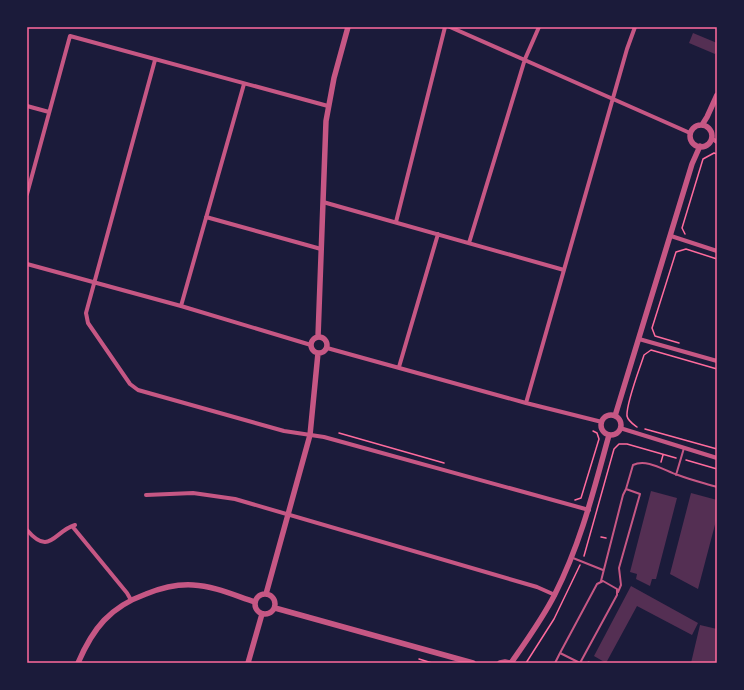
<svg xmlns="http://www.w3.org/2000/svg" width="744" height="690" viewBox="0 0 744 690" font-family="Poppins,sans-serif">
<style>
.building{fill:#542f53}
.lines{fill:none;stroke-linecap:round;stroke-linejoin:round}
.path{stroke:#ff6b9d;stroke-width:1.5}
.service{stroke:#c65784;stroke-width:2}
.minor{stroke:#c65784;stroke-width:4}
.tertiary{stroke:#c65784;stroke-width:5.5}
.neatline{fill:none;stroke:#ff6b9d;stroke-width:1.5}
</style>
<rect width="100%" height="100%" fill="#1b1b3a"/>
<path class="building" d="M 693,33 L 717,43 L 717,51 L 715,54 L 689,43 Z
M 651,491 L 677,498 L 656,579 L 652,579 L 650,586 L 636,579 L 637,574 L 630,572 Z
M 691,493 L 717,500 L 717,517 L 698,589 L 670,574 Z
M 631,586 L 698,623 L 692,635 L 637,606 L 606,663 L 594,656 Z
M 700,625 L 717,629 L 716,644 L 717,663 L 691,663 Z"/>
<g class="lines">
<path class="path" d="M 685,234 L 682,228 L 703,159 L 714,153 L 717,154
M 679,343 L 655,336 L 652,328 L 676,252 L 686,249 L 717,259
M 637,427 C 633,424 628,421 627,416 C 626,403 640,368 644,355 L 651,350 L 717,369
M 645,429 L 717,449
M 339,433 L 444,463
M 686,460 L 717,469
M 661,462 L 663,455
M 575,500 L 581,498 L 599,439 L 597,433 L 593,431
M 601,537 L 606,538
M 584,556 L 614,449 L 619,444 L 627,444 L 676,458
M 419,659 L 432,663
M 526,663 L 554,619 L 580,565
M 587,663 L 589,662"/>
<path class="service" d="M 676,475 L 684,448
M 626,489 L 633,465 C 647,458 665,471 678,475 C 691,480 704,483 717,487
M 573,558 L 603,570
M 601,581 L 623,495 L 626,489 L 640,494 L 619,568 L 621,585 L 618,592
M 555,663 L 560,653 L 597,584 L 603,581 L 617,589 L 617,595 L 580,663 L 560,653"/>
<path class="minor" d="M 450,27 L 690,133
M 155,60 L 86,313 L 88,323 L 130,384 L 138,390 L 284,431 L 324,437 L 589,510
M 27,106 L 49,112
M 711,138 L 717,142
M 27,194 L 70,36 L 328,106
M 323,202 L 564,270
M 206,217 L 321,249
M 396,222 L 445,27
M 671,236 L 717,251
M 469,243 L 525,59 L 539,27
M 27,264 L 181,306 L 311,345
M 181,306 L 244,84
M 639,339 L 717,361
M 327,348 L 526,403 L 602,422
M 399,367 L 438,234
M 526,403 L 627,49 L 635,27
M 620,428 L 717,458
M 146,495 L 193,493 L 235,499 L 537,587 L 555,595
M 72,526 L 127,593 L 131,600
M 27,530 C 50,557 54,531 75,525"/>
<path class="tertiary" d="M 702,125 L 707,117 L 717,95
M690 136a11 11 0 1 1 22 0a11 11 0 1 1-22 0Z
M311 345a8 8 0 1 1 16 0a8 8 0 1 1-16 0Z
M 318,337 L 326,121 L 334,78 L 348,27
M601 425a10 10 0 1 1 20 0a10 10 0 1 1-20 0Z
M 615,416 L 692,164 L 700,146
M255 604a10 10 0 1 1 20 0a10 10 0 1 1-20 0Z
M 266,594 L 310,435 L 318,353
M 275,608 L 473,663
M 78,663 C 93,628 110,607 146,594 C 161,588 177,584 193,585 C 214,586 236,596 255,602
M 248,663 L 262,614
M 500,663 L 505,662 L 510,663
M 511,663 C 527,640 543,618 555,594 C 581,543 594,489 609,435"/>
</g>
<rect width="744" height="690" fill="none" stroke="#1b1b3a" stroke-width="56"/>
<rect x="28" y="28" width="688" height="634" class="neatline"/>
</svg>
